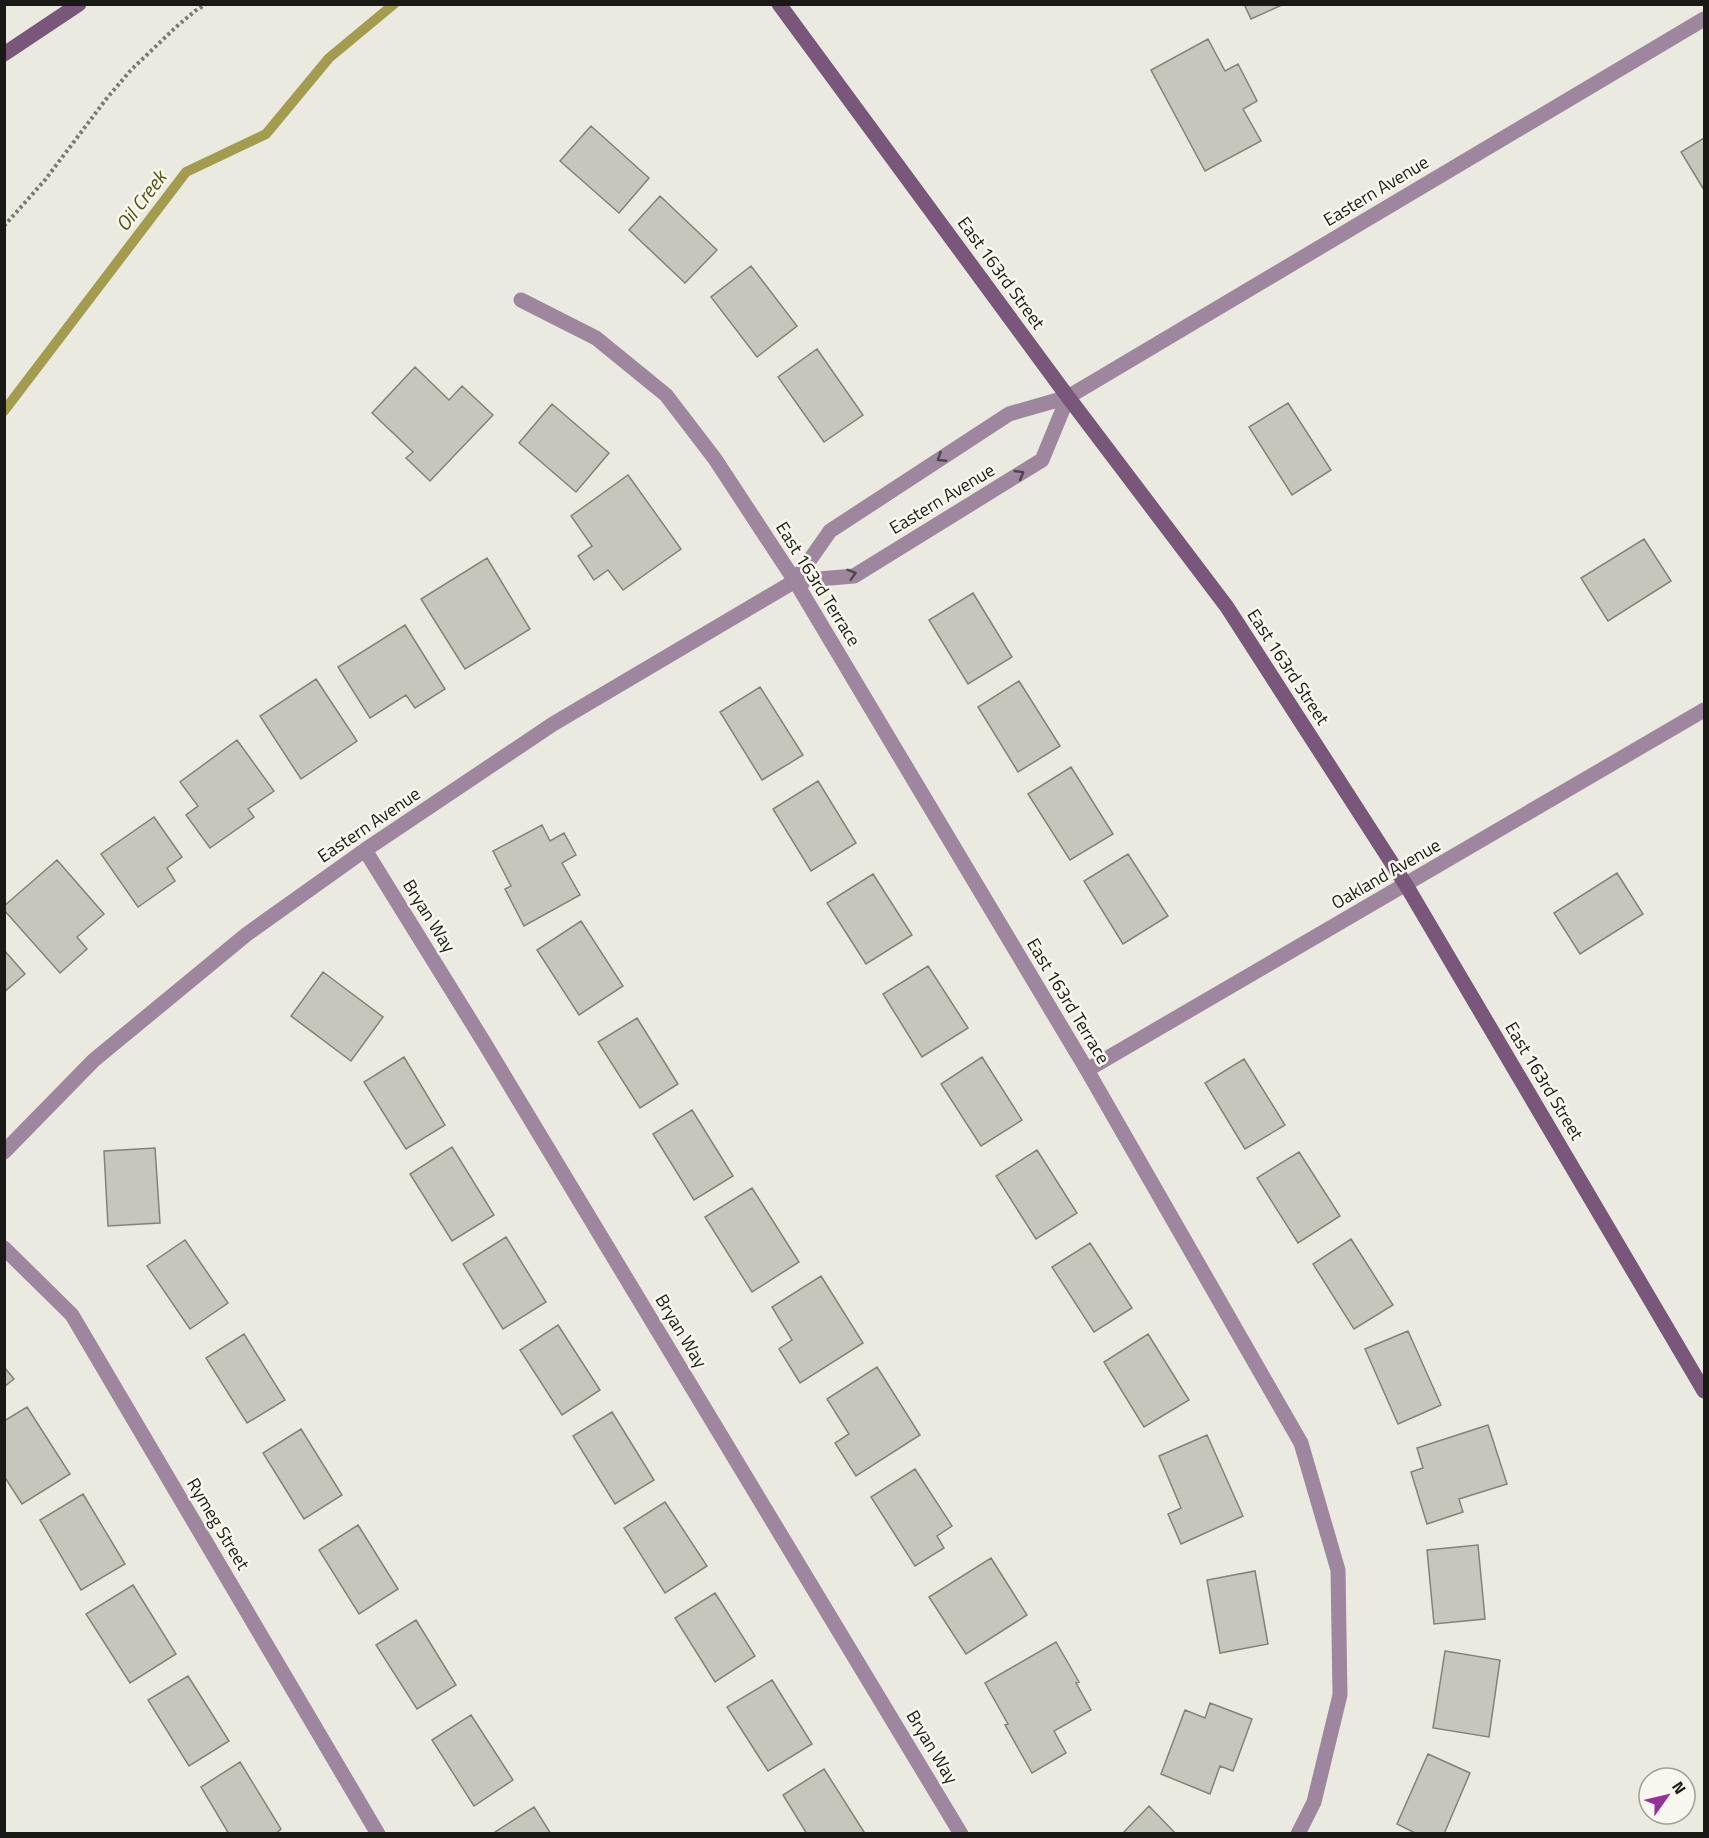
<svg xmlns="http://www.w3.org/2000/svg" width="1709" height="1838" font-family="'Titillium Web',sans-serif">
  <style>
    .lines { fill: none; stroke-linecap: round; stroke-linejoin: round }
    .stream { stroke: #a39c4e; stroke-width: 10 }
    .building { fill: #c6c6bc; stroke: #828278; stroke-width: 1.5 }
    .path { stroke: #7a7a74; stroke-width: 4; stroke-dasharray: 3 3; stroke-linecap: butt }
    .street { stroke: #9e869f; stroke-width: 15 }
    .secondary { stroke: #79577b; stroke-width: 15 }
    .oneway { stroke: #4e454d }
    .labels { text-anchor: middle; stroke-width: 5; stroke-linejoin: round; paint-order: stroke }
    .street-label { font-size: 18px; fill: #191916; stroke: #f8f7ed }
    .water-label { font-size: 20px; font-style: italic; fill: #554f13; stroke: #f8f7ed }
  </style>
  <rect width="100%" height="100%" fill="#eaeae0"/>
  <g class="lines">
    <!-- stream -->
    <path class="stream" d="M4,411L186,172L266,134L329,58L394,4"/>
  </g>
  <!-- building -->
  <path class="building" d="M1244,4H1284L1251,19Z
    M1208,39L1225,71L1238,64L1257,101L1243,109L1261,141L1205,171L1151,70Z
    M591,126L649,178L619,213L560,161Z
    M1704,138V190L1681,152Z
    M660,196L717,250L685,283L629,230Z
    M751,266L797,326L757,357L711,297Z
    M817,349L863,415L824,442L778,377Z
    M415,367L449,400L462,386L493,415L430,481L406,458L413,452L372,413Z
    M1288,403L1331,470L1292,495L1249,427Z
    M552,404L609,453L576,492L519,443Z
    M628,475L681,549L623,590L608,570L594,580L578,556L592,546L571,516Z
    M1644,539L1671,581L1608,621L1581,578Z
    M487,558L530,629L465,669L421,599Z
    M973,593L1012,657L968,684L929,620Z
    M405,625L445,689L415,708L406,695L370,718L338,667Z
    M316,679L357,741L301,779L260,716Z
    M1019,681L1060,746L1018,772L978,707Z
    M760,687L803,755L762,780L720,712Z
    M237,740L274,791L248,809L254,817L210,848L186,815L198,806L180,782Z
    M1071,767L1113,834L1070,860L1028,794Z
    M818,781L856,843L811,871L773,809Z
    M154,817L182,857L167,868L175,881L138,907L101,854Z
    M542,825L550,841L564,833L576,855L562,863L580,895L524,926L505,889L511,886L493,851Z
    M1128,854L1168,916L1123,944L1084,881Z
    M57,860L104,914L77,937L87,949L60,973L4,910V906Z
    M1617,873L1643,914L1580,954L1554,913Z
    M873,874L912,935L866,964L827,903Z
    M581,921L623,986L579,1015L537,950Z
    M4,950L25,974L4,992Z
    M928,966L968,1028L922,1057L883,994Z
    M323,972L383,1017L351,1061L291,1016Z
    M637,1018L678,1084L640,1108L598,1042Z
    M404,1057L445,1125L406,1149L364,1082Z
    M982,1057L1022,1120L981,1146L941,1084Z
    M1244,1059L1285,1125L1245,1149L1205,1083Z
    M692,1110L733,1176L694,1200L653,1134Z
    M452,1147L494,1215L452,1241L410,1174Z
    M155,1148L160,1223L108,1226L104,1151Z
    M1037,1150L1077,1213L1036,1239L996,1176Z
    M1299,1152L1340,1216L1298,1243L1257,1178Z
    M752,1188L799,1262L752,1292L705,1217Z
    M506,1237L546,1302L503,1329L463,1264Z
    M1351,1239L1393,1305L1354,1329L1313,1264Z
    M185,1240L228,1303L190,1329L147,1266Z
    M1090,1243L1132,1308L1094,1332L1052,1267Z
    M821,1276L863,1343L800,1383L779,1349L792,1340L772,1307Z
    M558,1325L600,1390L562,1415L520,1350Z
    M1408,1331L1441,1405L1398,1424L1365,1349Z
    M244,1334L285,1400L247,1423L206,1358Z
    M1148,1334L1189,1400L1144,1427L1104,1362Z
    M4,1367L14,1379L4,1387Z
    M877,1367L920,1435L856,1476L835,1443L849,1434L827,1399Z
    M27,1407L70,1474L22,1504L4,1476V1421Z
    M612,1412L654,1480L615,1504L573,1436Z
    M1488,1425L1507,1484L1459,1499L1463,1512L1427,1524L1411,1472L1423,1468L1417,1448Z
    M301,1429L342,1495L304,1519L263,1453Z
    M1207,1435L1243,1516L1181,1544L1168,1514L1181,1508L1159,1456Z
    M915,1469L952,1526L937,1536L944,1548L915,1566L871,1497Z
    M83,1494L125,1564L81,1590L40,1520Z
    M665,1502L707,1566L665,1593L624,1528Z
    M358,1525L398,1589L359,1614L319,1550Z
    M1478,1545L1485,1619L1434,1624L1427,1550Z
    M991,1558L1027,1615L966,1654L929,1597Z
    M1255,1571L1268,1644L1220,1653L1207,1580Z
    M133,1585L176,1654L130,1683L86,1614Z
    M715,1593L755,1656L715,1682L675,1618Z
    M416,1620L456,1685L417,1709L376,1645Z
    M1056,1642L1079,1682L1076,1683L1091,1710L1054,1731L1066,1753L1032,1773L1005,1725L1008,1724L985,1683Z
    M1445,1651L1500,1660L1489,1737L1433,1728Z
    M188,1676L229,1741L189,1766L148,1700Z
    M772,1680L812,1744L768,1771L727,1707Z
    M1210,1703L1252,1719L1233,1771L1220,1766L1210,1794L1161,1774L1185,1710L1205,1718Z
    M471,1715L513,1780L474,1806L432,1740Z
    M1428,1754L1470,1773L1444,1834H1417L1397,1824Z
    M240,1762L281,1829L275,1834H229L201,1787Z
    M824,1769L864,1832L862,1834H807L783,1795Z
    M1149,1806L1176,1834H1122Z
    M534,1807L551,1834H492Z"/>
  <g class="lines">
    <!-- path -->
    <path class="path" d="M4,226L45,180L107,98L131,70L176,27L195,11L206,4"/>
    <!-- street -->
    <path class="street" d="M521,300L596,338L666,395L715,459L795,581L1087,1070L1301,1443L1338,1570L1340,1695L1314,1802L1298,1834
      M795,581L854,576L1042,460L1068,397
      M365,850L485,1044L961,1834
      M1087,1070L1704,710
      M4,1152L94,1060L247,934L365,850L553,724L795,581L830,531L1009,414L1068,397L1704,19
      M4,1248L72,1315L378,1834"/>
    <!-- secondary -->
    <path class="secondary" d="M779,4L1068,397L1227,607L1406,885L1704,1391
      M4,54L79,4"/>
  </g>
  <!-- one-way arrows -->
  <defs><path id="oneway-chevron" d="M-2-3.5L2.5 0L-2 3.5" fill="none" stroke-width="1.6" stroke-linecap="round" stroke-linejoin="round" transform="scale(1.5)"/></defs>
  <g class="oneway">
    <use href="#oneway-chevron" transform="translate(941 458) rotate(147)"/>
    <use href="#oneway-chevron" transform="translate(1020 474) rotate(-31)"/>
    <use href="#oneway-chevron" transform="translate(852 574) rotate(-17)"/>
  </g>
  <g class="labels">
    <!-- street labels -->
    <g class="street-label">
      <text transform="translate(1376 191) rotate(-31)" y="6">Eastern Avenue</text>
      <text transform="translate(1001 273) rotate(54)" y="6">East 163rd Street</text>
      <text transform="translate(942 499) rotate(-31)" y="6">Eastern Avenue</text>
      <text transform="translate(818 584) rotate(58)" y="6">East 163rd Terrace</text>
      <text transform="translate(1288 667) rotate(57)" y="6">East 163rd Street</text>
      <text transform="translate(369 825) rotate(-34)" y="6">Eastern Avenue</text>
      <text transform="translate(1386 874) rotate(-30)" y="6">Oakland Avenue</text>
      <text transform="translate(429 916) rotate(58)" y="6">Bryan Way</text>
      <text transform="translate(1068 1001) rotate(59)" y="6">East 163rd Terrace</text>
      <text transform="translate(1544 1081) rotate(59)" y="6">East 163rd Street</text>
      <text transform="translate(681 1331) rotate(59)" y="6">Bryan Way</text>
      <text transform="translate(218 1524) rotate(59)" y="6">Rymeg Street</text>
      <text transform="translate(932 1747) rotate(59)" y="6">Bryan Way</text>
    </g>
    <!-- water labels -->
    <g class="water-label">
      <text transform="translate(141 201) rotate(-53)" y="7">Oil Creek</text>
    </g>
  </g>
  <!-- border -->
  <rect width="1709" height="1838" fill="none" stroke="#191916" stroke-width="12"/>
  <!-- north arrow -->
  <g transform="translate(1667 1796) rotate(56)"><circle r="28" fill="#f8f7ed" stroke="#9f9e97" stroke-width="1.5"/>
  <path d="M0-4.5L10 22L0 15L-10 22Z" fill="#93329a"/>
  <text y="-9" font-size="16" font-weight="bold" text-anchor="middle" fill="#191916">N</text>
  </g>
</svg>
